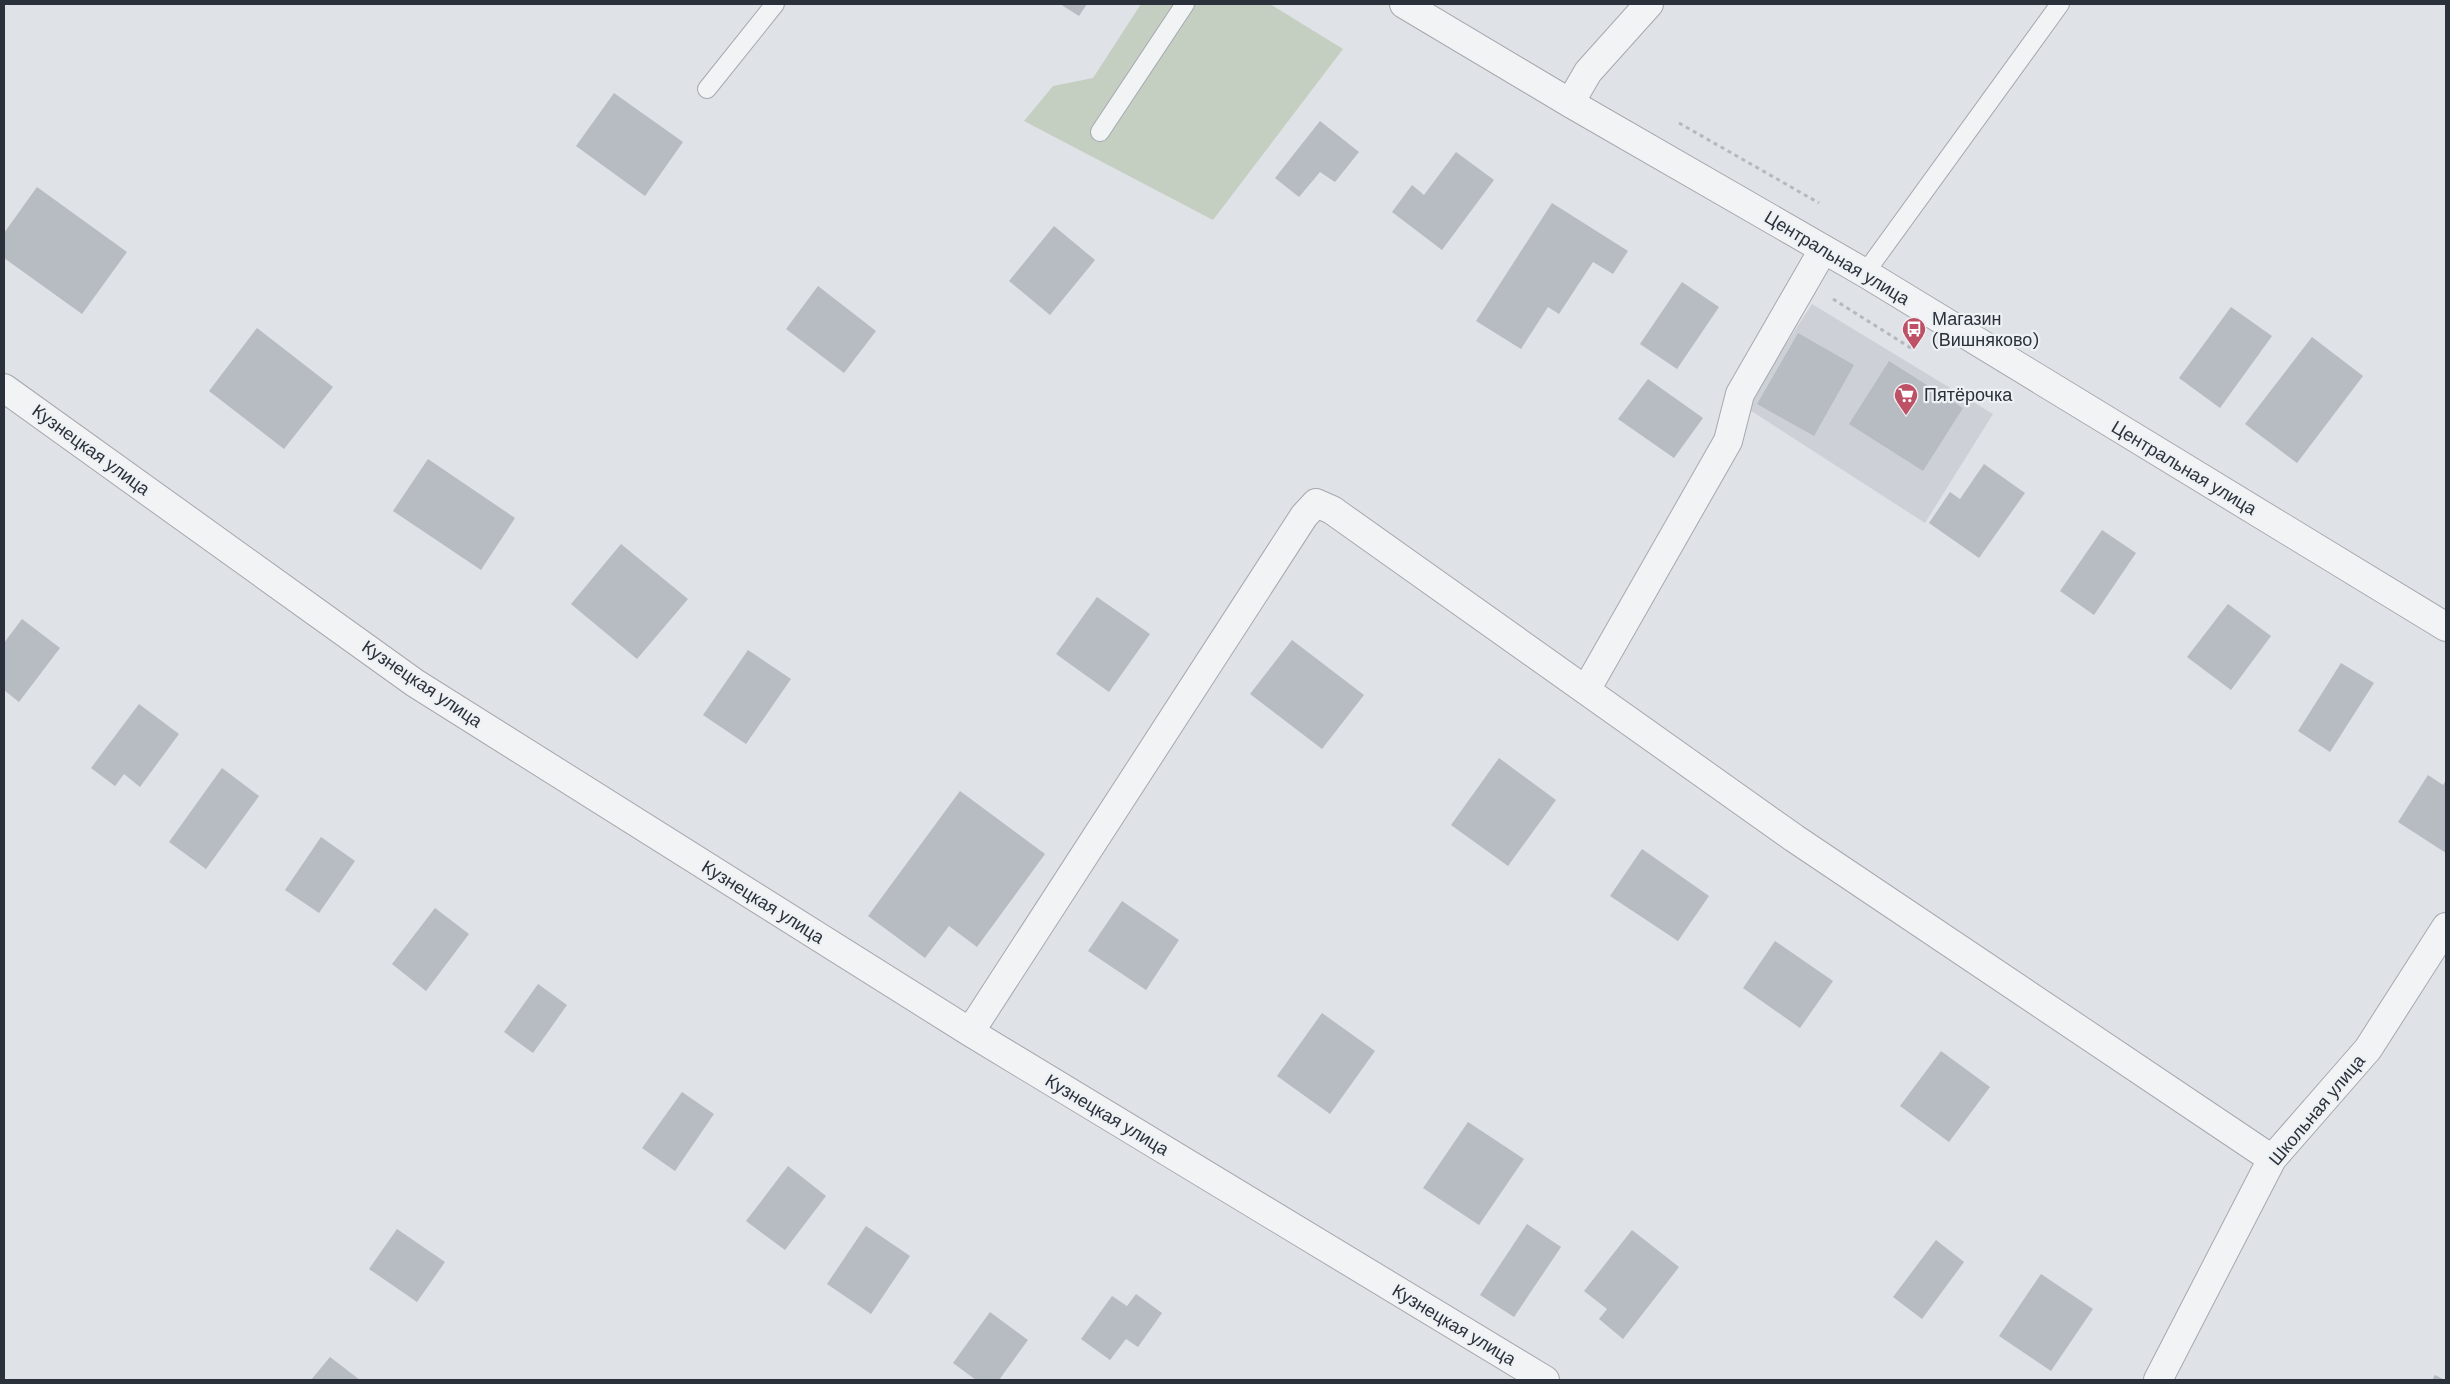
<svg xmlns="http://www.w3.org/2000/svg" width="2450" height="1384" font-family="'DM Sans',sans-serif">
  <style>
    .built { fill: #cdd1d7 }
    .green { fill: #c5cfc1 }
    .building { fill: #b7bbc2 }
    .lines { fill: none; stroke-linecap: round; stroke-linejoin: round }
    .service-casing { stroke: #a5a9af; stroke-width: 20 }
    .minor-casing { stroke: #a5a9af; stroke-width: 30 }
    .tertiary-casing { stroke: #a5a9af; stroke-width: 30 }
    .path { stroke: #b5b9bd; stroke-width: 3; stroke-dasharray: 4 4; stroke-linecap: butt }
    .service { stroke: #f1f3f5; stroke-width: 18 }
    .minor { stroke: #f1f3f5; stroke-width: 28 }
    .tertiary { stroke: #f1f3f5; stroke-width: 28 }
    .labels { text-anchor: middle; stroke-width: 4.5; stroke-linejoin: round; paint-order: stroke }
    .street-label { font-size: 18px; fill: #2a313b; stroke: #eef1f4 }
    .poi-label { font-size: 18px; fill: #2a313b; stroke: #eef1f4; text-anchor: start }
  </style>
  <rect width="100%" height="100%" fill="#dfe2e6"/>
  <!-- built -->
  <path class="built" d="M1812,304L1993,414L1925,523L1745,407Z"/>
  <!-- green -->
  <path class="green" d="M1141,4H1270L1343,49L1213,220L1024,121L1053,86L1093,78Z"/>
  <!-- building -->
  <path class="building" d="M1060,4H1087L1079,16Z
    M614,93L683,142L645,196L576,146Z
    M1320,121L1359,152L1335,182L1320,172L1299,197L1275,178Z
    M1456,152L1494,180L1442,250L1392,212L1412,185L1424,195Z
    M37,187L127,252L82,314L4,258V233Z
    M1552,203L1628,251L1613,274L1593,262L1559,314L1548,307L1521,349L1476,321Z
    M1054,226L1095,260L1050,315L1009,281Z
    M1682,282L1719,307L1677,369L1640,344Z
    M818,286L876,331L844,373L786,329Z
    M2231,307L2272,336L2220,408L2179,378Z
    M257,328L333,387L284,449L209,391Z
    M1798,333L1854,365L1814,436L1757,404Z
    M2312,337L2363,376L2297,463L2245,424Z
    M1889,361L1963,408L1923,471L1849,424Z
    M1648,379L1703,418L1674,458L1618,419Z
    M428,459L515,518L481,570L393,511Z
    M1984,464L2025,493L1979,558L1929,523L1950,492L1960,499Z
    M2102,530L2136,553L2094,615L2060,591Z
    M621,544L688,599L637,659L571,604Z
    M1097,597L1150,634L1109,692L1056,654Z
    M2228,604L2271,636L2231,690L2187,657Z
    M22,619L60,648L19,702L4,690V643Z
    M1292,640L1364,695L1322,749L1250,694Z
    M748,650L791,679L746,744L703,715Z
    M2341,663L2374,683L2330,752L2298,731Z
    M139,704L179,734L140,787L124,774L115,786L91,768Z
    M1499,758L1556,800L1508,866L1451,825Z
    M222,768L259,796L206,869L169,842Z
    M2428,775L2443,785L2446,780V853L2398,822Z
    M960,791L1045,854L977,947L949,926L925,958L868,916Z
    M321,837L355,861L319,913L285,890Z
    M1642,849L1709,896L1678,941L1610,896Z
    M1122,901L1179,940L1146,990L1088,951Z
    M435,908L469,934L426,991L392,964Z
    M1775,941L1833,981L1800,1028L1743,988Z
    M538,984L567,1005L533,1053L504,1032Z
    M1322,1013L1375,1051L1330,1114L1277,1076Z
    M1941,1051L1990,1087L1949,1142L1900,1106Z
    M682,1092L714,1114L675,1171L642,1148Z
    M1468,1122L1524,1159L1479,1225L1423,1188Z
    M788,1166L826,1196L785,1250L746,1221Z
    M1527,1224L1561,1247L1514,1317L1480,1295Z
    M866,1226L910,1256L871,1314L827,1284Z
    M397,1229L445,1262L417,1302L369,1269Z
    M1632,1230L1679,1267L1623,1339L1599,1319L1607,1309L1584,1291Z
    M1936,1240L1964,1262L1922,1319L1893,1297Z
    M2041,1274L2093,1309L2051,1371L1999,1336Z
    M1136,1294L1162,1313L1138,1347L1126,1339L1110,1360L1081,1339L1112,1296L1127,1306Z
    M990,1312L1028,1340L999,1380H976L953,1363Z
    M330,1357L360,1380H311Z
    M2435,1375L2445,1380H2432Z"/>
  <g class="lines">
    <!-- service casing -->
    <g class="service-casing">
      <path id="service" d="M707,89L775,4
        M1100,132L1185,4
        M1865,273L2060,4"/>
    </g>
    <!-- minor casing -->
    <g class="minor-casing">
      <path id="minor" d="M4,388L415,683L970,1032L1545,1380
        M1586,690L1728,441L1740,394L1823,250
        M970,1032L1304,516L1316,503L1332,510L1794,838L2272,1159
        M2158,1380L2272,1159L2368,1049L2446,927"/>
    </g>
    <!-- tertiary casing -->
    <g class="tertiary-casing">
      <path id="tertiary" d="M1404,4L1570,103L1865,273L2446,627
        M1570,103L1588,72L1649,4"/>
    </g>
    <!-- path -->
    <path class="path" d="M1679,123L1819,203
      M1833,299L1914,350"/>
    <!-- service -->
    <use href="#service" class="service"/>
    <!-- minor -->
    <use href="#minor" class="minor"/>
    <!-- tertiary -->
    <use href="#tertiary" class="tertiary"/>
  </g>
  <!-- icons -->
  <defs>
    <g id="bus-pin" transform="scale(1.25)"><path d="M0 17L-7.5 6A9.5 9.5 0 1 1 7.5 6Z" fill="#be5166" stroke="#eef1f4"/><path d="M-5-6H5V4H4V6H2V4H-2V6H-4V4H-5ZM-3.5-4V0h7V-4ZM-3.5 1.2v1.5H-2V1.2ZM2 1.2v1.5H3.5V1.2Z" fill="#fff"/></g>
    <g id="supermarket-pin" transform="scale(1.25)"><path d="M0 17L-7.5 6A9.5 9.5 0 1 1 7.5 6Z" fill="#be5166" stroke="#eef1f4"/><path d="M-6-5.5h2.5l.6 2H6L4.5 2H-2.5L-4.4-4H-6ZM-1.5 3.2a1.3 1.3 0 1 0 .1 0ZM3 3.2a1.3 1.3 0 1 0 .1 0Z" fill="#fff"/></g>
  </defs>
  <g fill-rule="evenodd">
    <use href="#bus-pin" x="1914" y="329"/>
    <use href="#supermarket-pin" x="1906" y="395"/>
  </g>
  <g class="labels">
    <!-- street labels -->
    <g class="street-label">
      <text transform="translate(1837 258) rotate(31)" y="6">Центральная улица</text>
      <text transform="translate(91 450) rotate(36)" y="6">Кузнецкая улица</text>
      <text transform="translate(2184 468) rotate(31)" y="6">Центральная улица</text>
      <text transform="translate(422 684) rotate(34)" y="6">Кузнецкая улица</text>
      <text transform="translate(763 902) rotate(32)" y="6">Кузнецкая улица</text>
      <text transform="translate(2317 1110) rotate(-50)" y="6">Школьная улица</text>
      <text transform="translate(1107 1115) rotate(31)" y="6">Кузнецкая улица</text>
      <text transform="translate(1454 1325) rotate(31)" y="6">Кузнецкая улица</text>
    </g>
    <!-- poi labels -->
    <g class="poi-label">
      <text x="1932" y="325">Магазин<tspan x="1932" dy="21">(Вишняково)</tspan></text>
      <text x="1924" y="401">Пятёрочка</text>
    </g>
  </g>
  <!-- border -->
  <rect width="2450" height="1384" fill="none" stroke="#2a313b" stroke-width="10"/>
</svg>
